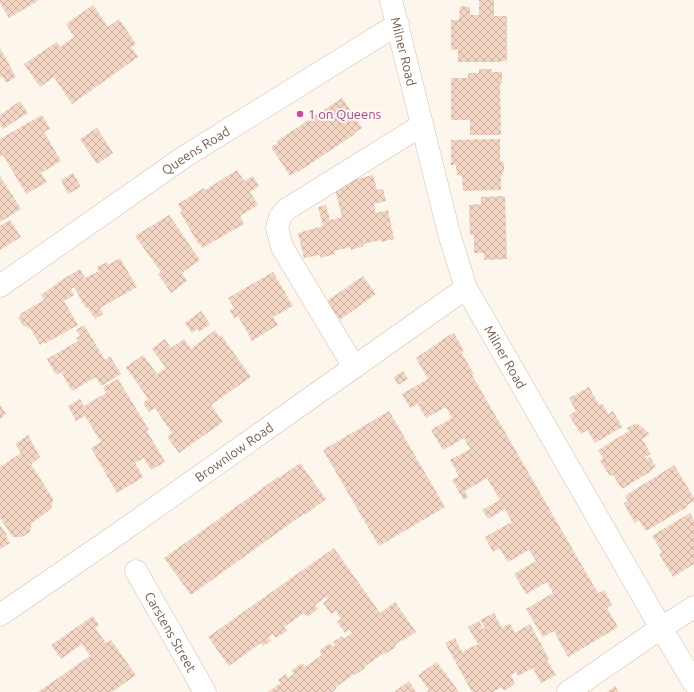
<svg xmlns="http://www.w3.org/2000/svg" width="694" height="692" font-family="Ubuntu,sans-serif">
  <style>
    .building { fill: url(#building-cross-hatch) }
    .lines { fill: none; stroke-linecap: round; stroke-linejoin: round }
    .minor-casing { stroke: #d1beb0; stroke-width: 23 }
    .minor { stroke: #fff; stroke-width: 22 }
    .hotel-dot { fill: #d1479c; stroke: #fffaf3; stroke-width: 1.5 }
    .labels { text-anchor: middle; stroke-width: 4; stroke-linejoin: round; paint-order: stroke }
    .street-label { font-size: 13px; fill: #7a5c4d; stroke: #fffaf3 }
    .hotel-label { font-size: 13px; fill: #b23c85; stroke: #fffaf3; text-anchor: start }
  </style>
  <defs>
    <pattern id="building-cross-hatch" width="8" height="8" patternUnits="userSpaceOnUse"><rect width="8" height="8" fill="#f3d5c3"/><path d="M0 0l8 8M0 8l8-8" fill="none" stroke="#cab0a1"/></pattern>
  </defs>
  <rect width="100%" height="100%" fill="#fdf6ec"/>
  <!-- building -->
  <path class="building" d="M0,0H39L9,18L0,3Z
    M479,0H494V16H507V61H500L501,62H458V49L451,50V20H459L460,6L470,7V15H479Z
    M93,5L108,27L119,19L136,44L131,47L138,57L72,104L54,77L40,87L24,64L57,42L60,47L74,37L66,24Z
    M0,48L16,77L6,83L3,77L0,78Z
    M479,69H492V72H502V83H500L501,135H470V120H451V78H468V73H479Z
    M342,98L362,128L354,133L355,134L298,172L297,171L290,176L271,147L278,143L277,141Z
    M20,101L28,113L3,129L0,124V115Z
    M42,115L50,129L44,132L61,161L41,173L47,182L26,194L3,155L0,157V139Z
    M97,128L113,153L97,164L80,139Z
    M500,139V157L501,161L504,163V171L501,177V190L463,191L462,176L457,175L456,165H451V140Z
    M237,170L244,181L253,176L259,186L250,192L258,205L240,216L244,224L202,248L200,244L199,245L180,212L182,211L178,204L204,188L205,190Z
    M73,173L81,187L68,194L61,180Z
    M373,175L377,190L383,189L386,201L374,204L376,213L388,210L394,239L381,242L380,240L363,244L364,246L351,250V247L334,251L335,254L321,258L320,255L304,258L298,233L323,226L318,207L326,205L330,220L342,217L334,185Z
    M0,176L21,209L0,222Z
    M505,196L507,259L484,260V253H474V235H470L469,205L481,204V197Z
    M169,215L200,260L183,272L182,273L187,281L171,293L158,274L161,272L135,236Z
    M10,220L21,237L0,250V226Z
    M120,258L137,287L100,308L103,314L95,319L88,308H86L74,287L71,289L74,295L64,301L78,325L44,344L43,342L40,345L30,328L28,329L27,325L24,327L18,318L21,316L20,314L44,300L41,295L65,278L80,269L85,278L99,271L97,267L107,262L108,265Z
    M273,272L293,306L273,317L278,325L252,341L238,316L234,318L230,310L234,308L228,298Z
    M363,276L376,294L340,320L327,301Z
    M201,311L210,324L199,332L197,329L192,333L185,323Z
    M84,325L105,360L110,356L121,374L101,386L96,377L72,391L61,372L56,375L47,359L78,341L76,338L80,336L76,330Z
    M215,330L219,336L221,335L251,377L211,405L223,422L179,453L167,437L172,433L155,408L149,412L143,403L148,399L126,367L143,355L157,374L166,368L152,349L165,339L171,348L184,339L191,349Z
    M454,333L464,351L461,352L474,374L472,375L595,588L599,593L604,590L612,605L607,608L618,627L568,657L554,631L543,637L526,609L553,593L547,582L526,594L514,574L536,561L529,550L508,562L499,548L493,552L485,537L512,522L505,509L488,519L482,510L500,500L487,478L465,491L468,497L464,500L452,480L459,476L450,460L470,449L464,438L443,450L431,430L452,418L446,407L426,418L418,405L426,400L410,408L402,394L428,379L416,358L451,334V335Z
    M403,371L408,379L398,385L394,377Z
    M118,379L149,430L147,431L165,462L151,470L144,458L135,463L143,477L117,493L91,448L101,442L85,416L76,421L68,406L80,399L84,406L106,393L103,387Z
    M589,387L599,405L602,403L608,414L613,411L622,427L595,443L587,430L581,434L569,415L576,411L569,398Z
    M0,405L6,414L0,419Z
    M389,411L445,507L379,546L323,450Z
    M634,424H638L650,434L642,439L651,454L645,457L646,459L650,457L656,467L652,469L653,470L622,489L613,475L610,476L600,461L603,459L598,450L629,431L627,428Z
    M28,435L40,457L31,464L53,499L51,509L32,523L30,532L22,537H13L0,518V467L21,453L15,444Z
    M300,463L326,499L305,515V513L191,595L164,558L278,477L279,478Z
    M674,465L694,498V501L686,506L687,507L646,531L639,520L635,523L627,510V509L624,503L628,501L625,496Z
    M690,513L694,520V564L673,577L659,554L662,552L652,536Z
    M0,525L7,535L6,536L10,543L0,549Z
    M334,548L380,613L395,602L416,632L402,641L401,640L395,645L396,647L385,654L384,653L364,667L365,668L355,675L354,674L336,687L337,688L332,692H268L281,683L278,680L286,674L288,678L294,674L291,671L302,663L305,667L322,655L319,651L330,643L333,647L335,645L333,642L342,636L344,639L352,633L350,630L345,633L337,622L341,619L336,611L331,614L323,603L328,599L326,597L315,605L318,609L307,617L304,613L284,627L287,631L276,638L273,634L268,638L271,641L263,646L261,643L229,666L208,637Z
    M494,613L502,628L510,623L515,633L530,624L549,659L547,660L556,675L541,683L533,668L518,676L516,672L511,675L515,684L504,691L502,687L493,692H472L445,643L455,638L462,652L478,644L468,627L479,621L483,629L485,628L480,620Z
    M93,616L99,625L95,628L106,643L111,640L136,675L112,692H38L90,656L82,644L61,659L51,645Z
    M437,662L459,692H427L429,690L418,675Z
    M409,681L416,692H394Z
    M615,686L619,692H607Z"/>
  <g class="lines">
    <!-- minor casing -->
    <g class="minor-casing">
      <g id="minor">
        <path id="s1" d="M391,0L450,237L466,288L661,628L694,683"/>
        <path id="s2" d="M0,286L184,157L398,24"/>
        <path d="M354,367L282,247L277,228L280,217L287,209L422,125"/>
        <path id="s3" d="M136,571L205,692"/>
        <path id="s4" d="M0,615L118,534L466,288"/>
        <path d="M568,692L661,628L694,607"/>
      </g>
    </g>
    <!-- minor -->
    <use href="#minor" class="minor"/>
  </g>
  <!-- markers -->
  <circle class="hotel-dot" cx="300" cy="114" r="4"/>
  <g class="labels">
    <!-- street labels -->
    <g class="street-label">
      <text dy="5" stroke="none"><textPath href="#s1" startOffset="53">Milner Road</textPath></text>
      <text dy="5" stroke="none"><textPath href="#s2" startOffset="238">Queens Road</textPath></text>
      <text dy="5" stroke="none"><textPath href="#s1" startOffset="377">Milner Road</textPath></text>
      <text dy="5" stroke="none"><textPath href="#s4" startOffset="285">Brownlow Road</textPath></text>
      <text dy="5" stroke="none"><textPath href="#s3" startOffset="70">Carstens Street</textPath></text>
    </g>
    <!-- hotel labels -->
    <g class="hotel-label">
      <text x="308" y="119">1 on Queens</text>
    </g>
  </g>
</svg>
